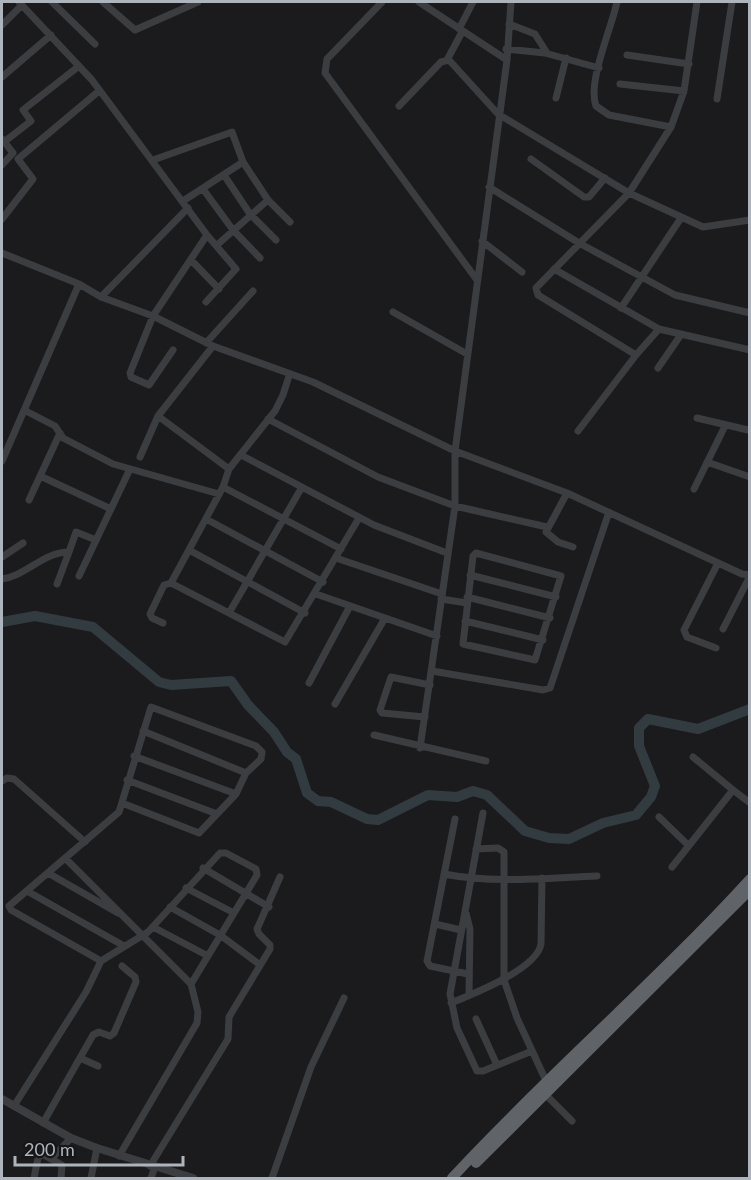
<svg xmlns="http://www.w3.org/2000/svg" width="751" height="1180" font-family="Lato,sans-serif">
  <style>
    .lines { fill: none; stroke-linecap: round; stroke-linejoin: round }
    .river { stroke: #313b40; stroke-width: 10 }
    .minor { stroke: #3c3d41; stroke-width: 7 }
    .tertiary { stroke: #3c3d41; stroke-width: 8 }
    .trunk { stroke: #606469; stroke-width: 10 }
  </style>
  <rect width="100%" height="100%" fill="#1b1b1d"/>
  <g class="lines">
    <!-- river -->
    <path class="river" d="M2,622L35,616L93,627L159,682L171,685L231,681L248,705L274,732L287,752L296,759L307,793L318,801L331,802L367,819L378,820L428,795L457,797L473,791L487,795L525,831L549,838L569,839L603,823L636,815L651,797L655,786L639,746V728L648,719L698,729L750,709"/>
    <!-- minor -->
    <path class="minor" d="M19,2L92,80L207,235L236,269L206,302
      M52,2L95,44
      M103,2L135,30L198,2
      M382,2L327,59L325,73L477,280
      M419,2L507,60
      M617,2C612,27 587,82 596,106L609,115L671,127
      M509,24L535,34L547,53
      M2,25L22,5
      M459,29L473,2
      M506,49L545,53L599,68
      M627,55L689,64
      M447,60L462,32
      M2,77L51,35
      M620,84L684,91
      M556,98L566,58
      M717,99L732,2
      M399,106L441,62L449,60L498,114L629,193L703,227L750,220
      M2,139L13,153L2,165
      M4,142L31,121L23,110L79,66
      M531,159L584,197H589L605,178
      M153,160L232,132L243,162L268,200L290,222
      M224,175L250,214L276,240
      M489,187L579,243L675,295L750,313
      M203,189L233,230L260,258
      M183,201L243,162
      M2,219L33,179L18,159L99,91
      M482,241L522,272
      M217,245L268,200
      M2,253L79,284L101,297L153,316L213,346L313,382L455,451L567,493L742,574L750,575
      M191,260L219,289
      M554,269L659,329L750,350
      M101,297L188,208
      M621,308L681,218
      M393,312L467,354
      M206,343L253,291
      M213,346L158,416L229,469
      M173,350L149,385L131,377L130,373L153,316L207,235
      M636,355L538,295L536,288L629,193L671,127L684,91L697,2
      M658,368L680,336
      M289,376L283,395L275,411L229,469L223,487L171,583L285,642L359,518
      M24,410L55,426L63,438L113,464L219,494
      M697,418L748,430
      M268,419L378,477L455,506L547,527
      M578,431L636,355L659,329
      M241,455L374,525L447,553
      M140,457L158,416
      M2,461L79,284
      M707,462L750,477
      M40,476L111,509
      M223,487L341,549
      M694,489L725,426
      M567,493L546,532L558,542L573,547
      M29,500L60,433
      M206,519L323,582
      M189,550L305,613
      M476,553L561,576L535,660L463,644L473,556Z
      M2,557L23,543
      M336,558L442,594
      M470,575L556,597
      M79,576L130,469
      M2,579C26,576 43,552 69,552L76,532L96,540
      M57,584L69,552
      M316,594L437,636
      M467,597L550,618
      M441,599L467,603
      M229,613L302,487
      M465,621L543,640
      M163,623L152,618L150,614L164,585L171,583
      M723,629L750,576
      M716,648L687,637L684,630L718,563
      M432,671L543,690L550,688L609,512
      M309,683L350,606
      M335,704L385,618
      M425,717L382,713L380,710L391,677L430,685
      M374,735L486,761
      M420,748L455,506V451L507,60L511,2
      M134,756L236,794
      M693,757L733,790
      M127,780L217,814
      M2,781L7,778L14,779L85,842
      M122,803L199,833L236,794L246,773L143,731
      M483,813L450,994L457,1028L477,1071H483L532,1051
      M659,817L688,845
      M455,819L427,961L430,966L468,974
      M476,849L498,848L504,852V980L517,1018L547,1083
      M65,858L191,984
      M672,867L733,790L750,803
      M203,868L269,907
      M48,873L118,913
      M444,874C495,884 546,878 597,876
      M186,888L234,913
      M27,891L124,946
      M170,907L220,935L259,964
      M466,913L470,929L469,995
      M435,924L461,930
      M153,927L208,956
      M101,961L11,910L9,906L119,812L151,707L256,746L262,752L261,759L246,773
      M451,1003C473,994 537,969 541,944L542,878
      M476,1019L497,1065
      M80,1058L98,1066
      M544,1093L572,1121
      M14,1106L86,992L101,961L148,932L220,853H226L256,869L257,875L191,984L198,1012L197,1023L119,1156
      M43,1123L93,1035L99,1032L110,1036L114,1033L136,982L135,977L122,966
      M51,1159L71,1138
      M150,1166L228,1039L229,1017L270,949V945L259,934L257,929L280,877
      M34,1178L38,1158L42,1154L62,1165L61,1178
      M91,1178L97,1148
      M151,1178L155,1167
      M272,1178L311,1067L344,998"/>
    <!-- tertiary -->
    <path class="tertiary" d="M2,1099L71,1138L97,1148L193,1178"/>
    <!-- trunk -->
    <path class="trunk" d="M476,1163L750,890
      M452,1178C547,1075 655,983 750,879"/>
  </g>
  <!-- border -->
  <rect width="751" height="1180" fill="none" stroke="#aeb4bb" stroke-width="6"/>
  <!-- scale -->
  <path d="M15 1156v9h168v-9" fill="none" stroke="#aeb4bb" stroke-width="3"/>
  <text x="24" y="1156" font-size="18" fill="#aeb4bb" stroke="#161618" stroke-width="4.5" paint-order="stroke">200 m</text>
</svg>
